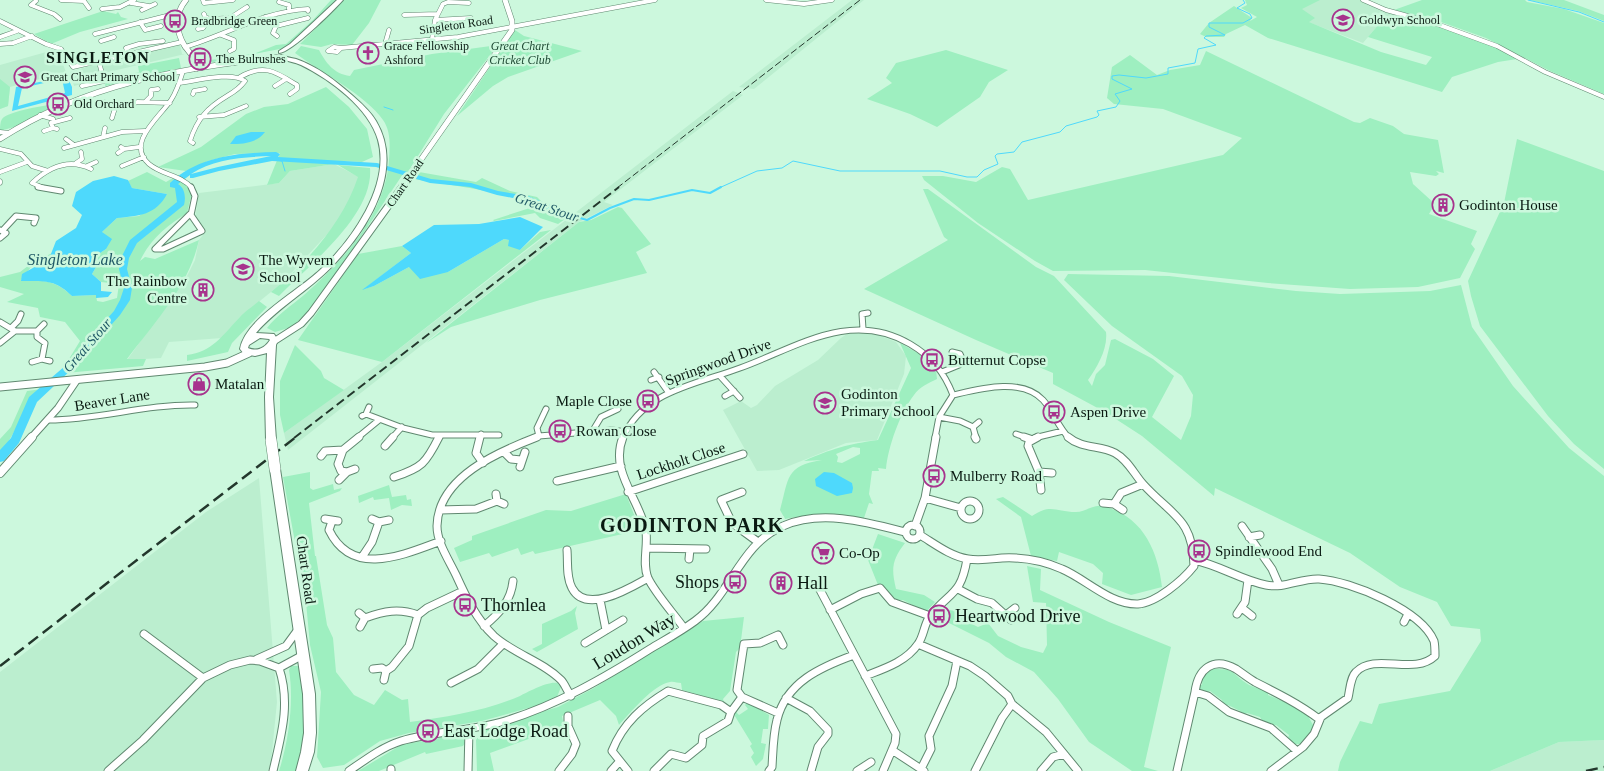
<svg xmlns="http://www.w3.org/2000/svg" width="1604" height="771" font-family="'Times New Roman',serif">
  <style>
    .built { fill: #bbeecf }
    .green { fill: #9eefc0; fill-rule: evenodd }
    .water { fill: #4ed9fc; fill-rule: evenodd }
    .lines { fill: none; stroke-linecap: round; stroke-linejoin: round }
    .stream-far1 { stroke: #4ed9fc; stroke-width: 1 }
    .stream { stroke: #4ed9fc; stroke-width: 2 }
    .river { fill: #4ed9fc; fill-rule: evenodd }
    .minor-far2-casing { stroke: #608870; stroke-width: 5 }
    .minor-far1-casing { stroke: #608870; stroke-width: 7 }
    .minor-casing { stroke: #608870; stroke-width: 9 }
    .tertiary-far2-casing { stroke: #608870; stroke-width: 6 }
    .tertiary-far1-casing { stroke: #608870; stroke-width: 8 }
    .tertiary-casing { stroke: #608870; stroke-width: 10 }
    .secondary-casing { stroke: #608870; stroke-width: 9 }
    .primary-casing { stroke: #608870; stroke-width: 2 }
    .minor-far2 { stroke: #fff; stroke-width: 4 }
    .minor-far1 { stroke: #fff; stroke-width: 5 }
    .minor { stroke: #fff; stroke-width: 7 }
    .tertiary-far2 { stroke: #fff; stroke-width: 5 }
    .tertiary-far1 { stroke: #fff; stroke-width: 6 }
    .tertiary { stroke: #fff; stroke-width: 8 }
    .secondary { stroke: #fff; stroke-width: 7 }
    .primary { fill: #fff; fill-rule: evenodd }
    .rail-far2 { stroke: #23372c; stroke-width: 1; stroke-dasharray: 7 3; stroke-linecap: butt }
    .rail-far1 { stroke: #23372c; stroke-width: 2; stroke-dasharray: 9 4.5; stroke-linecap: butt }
    .rail { stroke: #23372c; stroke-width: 2.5; stroke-dasharray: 12 6; stroke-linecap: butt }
    .primary-bridge-casing { stroke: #608870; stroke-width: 12; stroke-linecap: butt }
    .primary-bridge { stroke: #fff; stroke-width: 11 }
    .labels { text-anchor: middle; stroke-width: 5; stroke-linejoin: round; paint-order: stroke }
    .far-poi-label { font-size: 12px; fill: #0a1a12; stroke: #ccf8dd; text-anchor: start }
    .far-street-label { font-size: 12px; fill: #0a1a12; stroke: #ccf8dd }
    .far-park-label { font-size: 12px; font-style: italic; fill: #1e4933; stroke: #ccf8dd }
    .far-water-label { font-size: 14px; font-style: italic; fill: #1f5866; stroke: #ccf8dd }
    .poi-label { font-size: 15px; fill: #0a1a12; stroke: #ccf8dd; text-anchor: start }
    .street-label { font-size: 15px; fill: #0a1a12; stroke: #ccf8dd }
    .far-district-label { font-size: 16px; font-weight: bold; letter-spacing: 1px; fill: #0a1a12; stroke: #ccf8dd }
    .water-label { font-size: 16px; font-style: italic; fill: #1f5866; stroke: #ccf8dd }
    .near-poi-label { font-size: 18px; fill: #0a1a12; stroke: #ccf8dd; text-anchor: start }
    .near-street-label { font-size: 18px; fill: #0a1a12; stroke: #ccf8dd }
    .district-label { font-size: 20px; font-weight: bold; letter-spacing: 1px; fill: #0a1a12; stroke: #ccf8dd }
  </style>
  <rect width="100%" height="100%" fill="#ccf8dd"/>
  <!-- built -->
  <path class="built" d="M852,0H864L754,89L739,87Z
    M1262,0H1360L1410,18H1384L1363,43L1308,22Z
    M180,44L182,54H185L104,73L97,80L74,86L70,72L134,53Z
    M57,49L66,72L10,87L8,106L0,109V65Z
    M733,91L743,95L604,202L613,205L579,222L288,450L284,433L382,362Z
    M334,164L359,177L350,201L333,228L282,283L239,318L222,338L169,342L161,358L127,360L186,278L195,260L199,240L206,231L195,219L199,193L279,183L290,171Z
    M861,333L876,334L896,342L906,356L904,374L877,440L846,443L779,470L757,471L723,410L741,401L751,408L757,405L775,386L818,360L841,338L847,334Z
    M259,478L277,702L271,762L268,771H0V672L206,512Z
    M1604,740V771H1490L1559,742Z"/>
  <!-- green -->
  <path class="green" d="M331,0H337L285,48L203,64V67L200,66L204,61L256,53L276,45L286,44L313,20Z
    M344,0H381L369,23L352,45L332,44L321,47L300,44Z
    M1245,0H1320L1302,9L1315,18L1309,22L1381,52L1426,65L1432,57L1368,37L1384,18C1393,18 1402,17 1411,19C1446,25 1487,42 1517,59L1498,62L1452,77L1442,92L1268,38L1245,25L1226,34L1224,37H1206L1200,34L1209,23L1234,6L1252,18L1250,21L1257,17L1241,8L1247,5Z
    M1422,0H1525L1527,2L1564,9L1604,23V94L1550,71L1486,38L1441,22L1394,10Z
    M1529,0H1564L1604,15V21L1578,11Z
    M103,11L116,14L118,12L121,17L128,19L80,32L51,44L34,34Z
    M515,30L524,36L582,51L508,77L493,86L457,116Z
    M498,45L444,114L408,172L403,174L346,259L311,308L292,327L275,332L267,328C277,315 291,306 304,295C343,261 385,215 389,160C390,147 391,131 383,120C366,95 320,72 295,53L301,46L319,50C326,63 334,74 350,76L354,70L432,54Z
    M946,50L1008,70L989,82L980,97L937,127L910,114L867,99L892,83L886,78L896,63Z
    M1206,51L1354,122L1360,123L1370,118L1393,126L1404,134L1438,140L1444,173L1436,171L1439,174L1436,176L1410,172L1413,184L1435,204L1429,214L1477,231L1471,244L1475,249L1460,278L1418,287L1350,289L1268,283L1145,270L1053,271L1035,261L978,223L924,180L922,176H943L976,182L1002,167L1010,169L1028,200L1223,155L1242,138L1163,109L1114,104L1107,98L1112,67L1130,55L1157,75L1170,70L1200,65Z
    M179,58L181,68L105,86L106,80L139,72L138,66Z
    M0,79L10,87L8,106L0,109Z
    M326,87L349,107L367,129L373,157L362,162L337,161L334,164L290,171L279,183L267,185L280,153L235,154L208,161L186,171L158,167L201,147L246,114L264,107L288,104Z
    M59,103L14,127L0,131C0,127 0,122 2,119C10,110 46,106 59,103Z
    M1517,139L1604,171V469L1574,444L1548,416L1480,326L1471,296L1468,281L1504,203Z
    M338,165L370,168C374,215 309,265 279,296L271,292C308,262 343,222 358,177Z
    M147,172L166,182L173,178L188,183L192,193L187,213C167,226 150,239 140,261L145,257L155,259L199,240C189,286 155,322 127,359H146L143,366L65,373L69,359L80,341L65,322L40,317L38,308L7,302L24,294L0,287V277L20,272L32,263L52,253L49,259L31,267L21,280C44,281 54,279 72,296L96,295L97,301L103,302L117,298L119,284L101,282L92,274L99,262L97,255L106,249L102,232L117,218L139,216L167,194L132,188L128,181Z
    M419,172L476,182L482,178L510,191L537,197L544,204L572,214L558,224L540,218L535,213L494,221L493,220L536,206C499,190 454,186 414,179Z
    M923,189H928L1036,267L1054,276L1106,332C1108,349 1097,367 1088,380L1092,386L1096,374L1105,365L1111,340L1115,339L1153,359L1174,376L1152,417L1181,440L1191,416L1193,395L1182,376L1112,326L1064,280L1068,274L1169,276L1296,291L1340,294L1430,291L1461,285L1472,327L1513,386L1569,448L1604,476V740L1559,742L1490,771H1338L1340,762L1360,721L1372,724L1379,704L1450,691L1481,641L1480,629L1451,626L1437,602L1400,587L1350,553L1215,488L1214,496L1142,436L1105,412L1053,384V373L976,340L864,289L948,240L944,237Z
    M618,207L622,208L651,244L636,252L647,273L540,300L451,327L426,343L579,222L591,220Z
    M551,230L382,362L298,340L358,254L402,246L411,253L364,289L374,286L409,267L448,272L504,239L509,240L520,250L540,232Z
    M259,301L267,307L232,343L228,352L187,361V355C212,352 222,336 238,319C244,312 252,307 259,301Z
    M900,343L923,356L936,370L937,379C929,383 919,387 914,395C900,413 888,447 886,469L878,468L879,471H872L869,494L873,504L869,503L864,518C837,516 812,513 785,519L780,510C789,478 785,466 822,460L804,461C831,449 848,444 878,440L911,368ZM853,447L860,448V454L842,463L822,459L837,462L838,457L836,454Z
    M295,345L321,371L324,378L344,390L284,433L280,415V381Z
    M42,389L28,403L18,425L0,456V439L11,427L27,391Z
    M310,472V488L313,490L333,484L334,490L342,488L340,491L309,503L315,556H316L327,625L333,638L336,672L354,695L374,705L385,690L402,700L408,699L410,722C447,717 485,711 520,696C528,692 552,679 559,684L561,687L557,697L550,702L482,721L409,733L380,741L344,765L323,768L317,757L321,692L310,645L306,602L283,477Z
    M389,485L392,497L406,495L407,500L411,499L412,506L402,505L391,510L389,498L374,500L373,497L359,503L358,496Z
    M626,494L640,530L535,554L533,551L521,555L518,548L492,557L489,553L460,562L454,548L472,540V536L546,510L571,511Z
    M1003,497L1032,516C1051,503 1056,512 1076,512C1085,512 1094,504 1102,506C1142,515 1158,550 1162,587L1131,595L1102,584L1103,573L1093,564L1059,552L1057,561L1031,556L1021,517L996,499Z
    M878,534L905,543C892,560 891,568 896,589L924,595L935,602L926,612L903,600H894L884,587L878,585L868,560Z
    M1027,566L1041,569L1040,590L1109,622L1171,647L1144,767L1158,771H1132L1089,742L1058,699L1034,672L1006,657L989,643L939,618L949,610L962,612L966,621L978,627L988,623L998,636L1021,647L1043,653L1047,645L1046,603L1033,602Z
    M577,606L575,613L578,629L537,652L532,649L542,644V624L571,611Z
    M744,617L740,648L736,652L730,691L723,699L724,702L682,690L681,683C678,683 673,681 670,682C654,684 630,713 619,725L616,716L600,700L562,716L564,726L490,753L494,771H477L476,740L484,729L558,707L594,688L703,621Z
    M291,666H300L306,718L303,749L297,771H279C289,740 294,701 289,670Z
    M1210,669C1235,669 1228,670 1246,683C1253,688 1260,688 1268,692V695L1282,701L1284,700L1307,714L1314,727L1313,732L1302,744H1295L1288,738L1289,735L1276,725C1270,727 1263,723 1260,717L1247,713L1242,715L1240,711L1228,705L1224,706L1222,700L1210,691L1206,693L1200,690L1198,685H1202L1203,674Z
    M748,702L769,715L768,729H763L761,743L766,744L763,759L756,766L751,757L754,753L750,746L752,744L733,713L735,711L739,715L748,709L745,705Z
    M456,735L464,738L465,743L463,746L426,754L425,752L379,771H358L401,745Z"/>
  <!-- water -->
  <path class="water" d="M67,76L72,87V95L12,111L16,87ZM62,79L65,93L18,106L22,88Z
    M251,132H265C257,143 243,144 230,144L236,136Z
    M114,176L128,180L132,188L167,194C156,215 139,216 117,218L102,232L112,239L106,249L97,255L99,262L92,274L101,282V291L112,292L108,297L96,298V295L72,296C55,279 44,281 21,281L22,274L49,259L56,241L76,228L82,215L72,206L76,192L93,181Z
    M520,217L543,227L520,250L508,246L509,240L504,239L448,272L420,279L409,267L374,286L362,290L411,253L402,246L434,225L479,224Z
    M824,472L834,473L852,483L853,488L852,493L837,496L816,486L815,479Z"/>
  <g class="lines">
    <!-- stream-far1 -->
    <path class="stream-far1" d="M1528,0L1579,12L1604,22
      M384,107L393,110
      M276,160L282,161L285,171
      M719,188L757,171L782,168L793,161L840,171H940L967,177H977L984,170L998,164L995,156L997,154L1014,152L1022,142L1060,132L1066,126L1097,117L1099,115L1097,111L1116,107L1120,101L1115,94L1132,89L1112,79V76L1119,75L1146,78L1168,74V68L1195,63L1198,49L1216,45L1204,38L1206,36L1225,35L1209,27V23H1243L1252,18L1250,14L1237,8L1245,3L1243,0"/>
    <!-- stream -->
    <path class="stream" d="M573,216L587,220L610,208L634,199L649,200L692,190L710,193L721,187"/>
    <!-- river -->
    <path class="river" d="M276,152L280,154L278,157L377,163L431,179L471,183L498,191L528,196L577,216L573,218L523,200L497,195L470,187L430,183L376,167L272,161L219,171L193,178H190V175L178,184C185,188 186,198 184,205L137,243L129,258L127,269L132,288L130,300L120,315L71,370L37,402L19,443L4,461L0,462V450L11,438L29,397L65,366L114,311L120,300L124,288L119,269L121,258L130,240L177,202L175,188L170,187V183C199,156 238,153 276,152ZM271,156L218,167L191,174C214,159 243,157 271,156Z"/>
    <!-- minor-far2 casing -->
    <g class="minor-far2-casing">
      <path id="minor-far2" d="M61,0L84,1L89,8
        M203,0L204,3L233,0
        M766,0L804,4L832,0
        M1363,0L1386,10L1437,24L1497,46L1545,72L1604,97
        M36,1L31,5L54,14L60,19
        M279,2L289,5V9
        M131,3L149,6
        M102,9L120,7L134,0
        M142,10L155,4
        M404,15L437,14
        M265,17L276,26L273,33L277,36
        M230,18L247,7
        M210,19L230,18L241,25
        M435,20L471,18
        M0,21L46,44L61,49L73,67L182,42
        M140,22L145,30L161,26
        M276,26L308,18
        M198,29L203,28L210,19L205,17L204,14
        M95,34L178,13
        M221,35L234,40V49L230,51
        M0,37L17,31
        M432,39L435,20L443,4L448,2L469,3
        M101,41L114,37
        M0,44L13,43L32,36
        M385,44L389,30
        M185,47C226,35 264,11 308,9V11
        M334,47L341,48L337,52L328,51Z
        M341,48L458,37L655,0
        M129,54L126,48L139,44L163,41
        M183,71C180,81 177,91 171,100C160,117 125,143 149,164C162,175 181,175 192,188
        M240,77C264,63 276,72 297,85V89L290,94
        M179,83C195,81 232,71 245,81C240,88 234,92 227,96C207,108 197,119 190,141L193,143
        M82,86L104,81L99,62
        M275,86L286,79
        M193,94L194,91L205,89
        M104,102L115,108L112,118
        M145,102L151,96V90L158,89
        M115,108L138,102L170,103
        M40,115L53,119L51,123L53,128L57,129
        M199,117L224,115L246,106
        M51,123L70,118
        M44,131L53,128
        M0,132L9,133
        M103,137L105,128
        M66,139L74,145
        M64,148L122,132L145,131
        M0,149L21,154L32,166L48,171
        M124,149L139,147
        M118,153L124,149L121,147
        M76,163L82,159L81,152
        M87,166L96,162
        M122,166L144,157
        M0,172L27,162
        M0,181V183
        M44,188L32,183C49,167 69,158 91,169"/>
    </g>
    <!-- minor-far1 casing -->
    <g class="minor-far1-casing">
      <path id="minor-far1" d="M38,187L61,191
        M190,214L155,249H163L202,231L191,215L195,196L191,187
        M0,230L6,233L0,238
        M3,230L16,216L36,218L34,223
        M0,322L15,331H37
        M11,328L18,321L21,314
        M863,329L862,314L868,313
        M37,331V337L45,343L42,359
        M37,331L44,324
        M0,343L15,331
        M32,362L42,359L50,361
        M654,372L669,393
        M942,372L959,365L963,361L960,354L952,352
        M720,376L740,398
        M651,380L659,377
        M953,395C979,389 1022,377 1043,400C1053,411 1058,427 1069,438
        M725,396L734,391
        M366,414L403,428L432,435H499
        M362,416L366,414L369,407
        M939,417L960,421L973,427L976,438
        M49,420C98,420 146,404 195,405
        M973,427L979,422
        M592,432L601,417L618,409
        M1016,434L1028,438
        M539,436L537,428L546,409
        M357,438L379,420
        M392,438L402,427
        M438,438L439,436
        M480,438L481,434
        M533,438L539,436L612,430L626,432
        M623,438C642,391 698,384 740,368C796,348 850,309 910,344C932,357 944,372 953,395
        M935,438L939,417L953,395
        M1034,438L1063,431"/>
    </g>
    <!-- minor casing -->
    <g class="minor-casing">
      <path id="minor" d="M480,437L476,453L483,463
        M537,437C498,452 438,477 437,526C437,543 449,560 456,575C466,597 476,619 494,636C514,654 542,661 561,680C565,684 567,691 571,696
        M623,437C609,472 640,499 646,532C648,546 642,564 648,578C655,593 674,614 684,628
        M975,437L976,439
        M1024,437L1030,439
        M1038,437L1029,442L1028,446L1039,472L1041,490
        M385,446L393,437
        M343,450L338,464L341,471L347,472
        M504,452L511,459L521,460
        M321,456L325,451L343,450L359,437
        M520,467L525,452
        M1039,472L1052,473
        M394,477C422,468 426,463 439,437
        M339,480L347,472L355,469
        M557,481L621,466
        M628,492L743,454
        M742,492L721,500L732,523L758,542
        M496,494L497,501L504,504
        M925,498L961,508
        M961 510a9 9 0 1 1 18 0a9 9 0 1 1-18 0Z
        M1103,503L1114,504L1123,510
        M1114,504L1121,493L1143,484
        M440,510L476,509L497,501
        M325,519L338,521
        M372,519L379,522L389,520
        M332,521L329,530C352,578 403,555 441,541
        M906 532a7 7 0 1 1 14 0a7 7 0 1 1-14 0Z
        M915,526L925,498L936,437
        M1242,526L1272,569L1279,585
        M920,535C935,544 950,556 968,559C979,561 991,559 1002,558C1022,557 1044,561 1062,569C1086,579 1110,605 1138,604C1156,603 1183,580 1194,566C1193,518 1172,516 1143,484C1134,474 1128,460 1115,453C1100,445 1082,449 1068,437
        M1249,537L1260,535
        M647,548L706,549
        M567,550C568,562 566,577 572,588C586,615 630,588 648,578
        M362,557L372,542L379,522
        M689,559L690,549
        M1194,560C1219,565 1241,580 1266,585C1284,589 1301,578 1319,579C1351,581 1421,610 1434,641C1435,645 1435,651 1435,656C1414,676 1375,652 1356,672C1350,678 1350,690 1348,698L1321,717L1314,734L1303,747L1271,771
        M819,588L896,734L895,743L883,771
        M958,589L977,599L992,603L1011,620
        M600,600L606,630
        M1242,608L1252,616
        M830,610L861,594L880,588L892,602L930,616
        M359,613L365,618L360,627
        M1237,614L1245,602L1248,580
        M1006,615L1015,608
        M365,618C384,611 399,608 418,615
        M1404,622L1408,614
        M484,626C499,614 511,601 513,581
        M144,634L203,678
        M585,643L623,620
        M918,644L970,666L985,676L1008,696L1012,704L1046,732L1078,771
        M257,659L286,646L297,631
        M373,669L382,668L386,671
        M865,676C883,669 906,662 918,644C924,636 924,624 930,616C950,591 961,596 967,559
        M384,680L386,671L392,667L409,646L418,615L427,608L463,591
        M451,683L478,669L503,644
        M786,698L810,711L828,730V734L818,747L811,771
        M778,713L742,697L737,690L744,644L760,643L778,635L783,645
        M892,750L924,771
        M1297,751L1271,728L1229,712L1208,696L1195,692C1198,669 1213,656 1236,669C1242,673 1248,678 1255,682C1277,693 1299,704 1319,719
        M391,769V771
        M921,769L931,749L929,736L952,686L957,661
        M108,771L143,740L203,678L230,665L250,660L260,661L279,668L303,655
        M273,771C281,736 291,704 279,668
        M349,771C365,760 382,747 401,741C435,731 471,731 505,721C557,705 604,678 650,649C665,640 680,632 695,621C731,595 740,544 783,526C821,509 867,522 905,532
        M468,771L469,729
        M559,771L572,754L576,744L568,726V716
        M611,771L619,762
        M628,771L612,751C623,723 643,706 668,691L721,705L731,712
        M654,771L671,754L686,758L702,745L703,736L728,721L731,712L742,697
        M769,771L772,767C773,751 773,735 777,720C786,682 821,667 854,655
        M857,771L871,762
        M975,771L1002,718L1012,704
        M1041,771L1053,757L1064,754
        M1177,771L1195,692"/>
    </g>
    <!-- tertiary-far2 casing -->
    <g class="tertiary-far2-casing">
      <path id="tertiary-far2" d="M186,0C176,12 175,26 182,41C187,53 196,54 196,69
        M0,139C85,84 180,68 279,57
        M401,188L512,30V21L505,0"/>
    </g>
    <!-- tertiary-far1 casing -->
    <g class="tertiary-far1-casing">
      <path id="tertiary-far1" d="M273,342L301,324L311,313L402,187
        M31,438L58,408L77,380"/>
    </g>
    <!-- tertiary casing -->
    <g class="tertiary-casing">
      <path id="tertiary" d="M0,473L32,437"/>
    </g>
    <!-- secondary casing -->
    <g class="secondary-casing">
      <path id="secondary" d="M0,387L205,367L227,363L249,353"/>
    </g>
    <!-- primary casing -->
    <g class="primary-casing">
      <path id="primary" d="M337,0H343C333,11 291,53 279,53V51L290,44Z
        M281,55C286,57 291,58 296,59C317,66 336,81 353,96C361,103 370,111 376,121C404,168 371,224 338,260C314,288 280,305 256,333L274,334L278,340L276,345L273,397L276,440L274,443H268L266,440L265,397L267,353L255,356L244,354L240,349C245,319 298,291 320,270C351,241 391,186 378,140C369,108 330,79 301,65C294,62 286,61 279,58L278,57ZM260,338L269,339L270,340C265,348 257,352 248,348L249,345Z
        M275,465L278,466L280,469L315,694L316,733L314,752L308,771H296L301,752L304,733L303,694L270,469L272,466Z"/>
    </g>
    <!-- minor-far2 -->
    <use href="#minor-far2" class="minor-far2"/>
    <!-- minor-far1 -->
    <use href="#minor-far1" class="minor-far1"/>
    <!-- minor -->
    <use href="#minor" class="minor"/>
    <!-- tertiary-far2 -->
    <use href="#tertiary-far2" class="tertiary-far2"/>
    <!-- tertiary-far1 -->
    <use href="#tertiary-far1" class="tertiary-far1"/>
    <!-- tertiary -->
    <use href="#tertiary" class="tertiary"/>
    <!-- secondary -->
    <use href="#secondary" class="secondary"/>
    <!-- primary -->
    <use href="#primary" class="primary"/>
    <!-- rail-far2 -->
    <path class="rail-far2" d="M617,188L860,0"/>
    <!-- rail-far1 -->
    <path class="rail-far1" d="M294,438L619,187"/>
    <!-- rail -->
    <path class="rail" d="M0,666L296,437
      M1586,771L1604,767"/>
    <!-- primary-bridge casing -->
    <g class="primary-bridge-casing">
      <path id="primary-bridge" d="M271,440L275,469"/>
    </g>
    <!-- primary-bridge -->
    <use href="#primary-bridge" class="primary-bridge"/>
  </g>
  <!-- icons -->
  <defs>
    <g id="school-ring" transform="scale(1.125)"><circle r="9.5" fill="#ccf8dd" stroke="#a7338d" stroke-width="1.5"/><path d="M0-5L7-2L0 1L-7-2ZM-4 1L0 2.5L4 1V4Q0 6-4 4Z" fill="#a7338d"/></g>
    <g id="bus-ring" transform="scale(1.125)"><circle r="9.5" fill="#ccf8dd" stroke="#a7338d" stroke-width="1.5"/><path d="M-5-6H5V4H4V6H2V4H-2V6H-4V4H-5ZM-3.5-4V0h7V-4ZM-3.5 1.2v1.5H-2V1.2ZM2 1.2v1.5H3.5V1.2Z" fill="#a7338d"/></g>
    <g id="church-ring" transform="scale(1.125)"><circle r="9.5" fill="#ccf8dd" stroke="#a7338d" stroke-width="1.5"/><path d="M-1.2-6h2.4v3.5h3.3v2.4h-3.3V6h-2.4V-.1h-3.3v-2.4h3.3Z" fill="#a7338d"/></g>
    <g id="building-ring" transform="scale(1.125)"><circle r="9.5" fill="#ccf8dd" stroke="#a7338d" stroke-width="1.5"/><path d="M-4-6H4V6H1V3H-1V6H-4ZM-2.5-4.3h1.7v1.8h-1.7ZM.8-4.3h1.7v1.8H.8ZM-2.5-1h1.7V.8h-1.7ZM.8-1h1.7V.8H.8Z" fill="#a7338d"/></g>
    <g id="shop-ring" transform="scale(1.125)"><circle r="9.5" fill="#ccf8dd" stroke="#a7338d" stroke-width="1.5"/><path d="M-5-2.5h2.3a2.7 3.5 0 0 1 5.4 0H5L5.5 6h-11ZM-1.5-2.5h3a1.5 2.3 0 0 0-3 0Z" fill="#a7338d"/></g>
    <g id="supermarket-ring" transform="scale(1.125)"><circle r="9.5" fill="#ccf8dd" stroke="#a7338d" stroke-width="1.5"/><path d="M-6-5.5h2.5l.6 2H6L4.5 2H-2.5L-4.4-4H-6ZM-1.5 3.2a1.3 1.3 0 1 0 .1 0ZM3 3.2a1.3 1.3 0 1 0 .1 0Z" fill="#a7338d"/></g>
  </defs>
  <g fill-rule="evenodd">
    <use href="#school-ring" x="1343" y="20"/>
    <use href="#bus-ring" x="175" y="21"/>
    <use href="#church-ring" x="368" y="53"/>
    <use href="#bus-ring" x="200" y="59"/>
    <use href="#school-ring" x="25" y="77"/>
    <use href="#bus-ring" x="58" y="104"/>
    <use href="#building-ring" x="1443" y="205"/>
    <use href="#school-ring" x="243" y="269"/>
    <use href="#building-ring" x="203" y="290"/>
    <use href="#bus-ring" x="932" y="360"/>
    <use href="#shop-ring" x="199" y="384"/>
    <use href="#bus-ring" x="648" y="401"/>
    <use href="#school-ring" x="825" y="403"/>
    <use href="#bus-ring" x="1054" y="412"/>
    <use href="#bus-ring" x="560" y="431"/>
    <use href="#bus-ring" x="934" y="476"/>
    <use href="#bus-ring" x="1199" y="551"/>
    <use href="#supermarket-ring" x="823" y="553"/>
    <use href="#bus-ring" x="735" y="582"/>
    <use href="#building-ring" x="781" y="583"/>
    <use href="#bus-ring" x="465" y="605"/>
    <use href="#bus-ring" x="939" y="616"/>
    <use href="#bus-ring" x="428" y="731"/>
  </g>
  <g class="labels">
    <!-- far-poi labels -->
    <g class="far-poi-label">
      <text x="1359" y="24">Goldwyn School</text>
      <text x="191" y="25">Bradbridge Green</text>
      <text x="384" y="50">Grace Fellowship<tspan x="384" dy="14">Ashford</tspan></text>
      <text x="216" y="63">The Bulrushes</text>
      <text x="41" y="81">Great Chart Primary School</text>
      <text x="74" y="108">Old Orchard</text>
    </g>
    <!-- far-street labels -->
    <g class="far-street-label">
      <text transform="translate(456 25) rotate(-8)" y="4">Singleton Road</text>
      <text transform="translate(405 183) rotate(-55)" y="4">Chart Road</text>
    </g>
    <!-- far-park labels -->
    <g class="far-park-label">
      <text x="520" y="50">Great Chart<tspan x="520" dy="14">Cricket Club</tspan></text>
    </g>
    <!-- far-water labels -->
    <g class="far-water-label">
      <text transform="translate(547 207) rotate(18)" y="5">Great Stour</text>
      <text transform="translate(87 345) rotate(-49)" y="5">Great Stour</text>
    </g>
    <!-- poi labels -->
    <g class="poi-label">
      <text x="1459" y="210">Godinton House</text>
      <text x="259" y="265">The Wyvern<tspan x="259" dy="17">School</tspan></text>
      <text x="187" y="286" text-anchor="end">The Rainbow<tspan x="187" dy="17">Centre</tspan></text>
      <text x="948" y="365">Butternut Copse</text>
      <text x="215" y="389">Matalan</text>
      <text x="841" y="399">Godinton<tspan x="841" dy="17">Primary School</tspan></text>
      <text x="632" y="406" text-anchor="end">Maple Close</text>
      <text x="1070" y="417">Aspen Drive</text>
      <text x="576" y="436">Rowan Close</text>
      <text x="950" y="481">Mulberry Road</text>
      <text x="1215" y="556">Spindlewood End</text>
      <text x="839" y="558">Co-Op</text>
    </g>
    <!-- street labels -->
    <g class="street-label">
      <text transform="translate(718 362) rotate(-20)" y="5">Springwood Drive</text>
      <text transform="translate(112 400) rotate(-9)" y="5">Beaver Lane</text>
      <text transform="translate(681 461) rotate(-18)" y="5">Lockholt Close</text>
      <text transform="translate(306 570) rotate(82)" y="5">Chart Road</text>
    </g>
    <!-- far-district labels -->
    <g class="far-district-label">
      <text x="98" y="63">SINGLETON</text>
    </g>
    <!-- water labels -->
    <g class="water-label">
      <text x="75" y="265">Singleton Lake</text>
    </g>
    <!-- near-poi labels -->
    <g class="near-poi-label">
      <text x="719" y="588" text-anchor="end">Shops</text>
      <text x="797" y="589">Hall</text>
      <text x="481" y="611">Thornlea</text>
      <text x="955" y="622">Heartwood Drive</text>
      <text x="444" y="737">East Lodge Road</text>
    </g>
    <!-- near-street labels -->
    <g class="near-street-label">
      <text transform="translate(634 641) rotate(-31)" y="6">Loudon Way</text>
    </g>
    <!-- district labels -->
    <g class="district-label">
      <text x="692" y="532">GODINTON PARK</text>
    </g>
  </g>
</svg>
